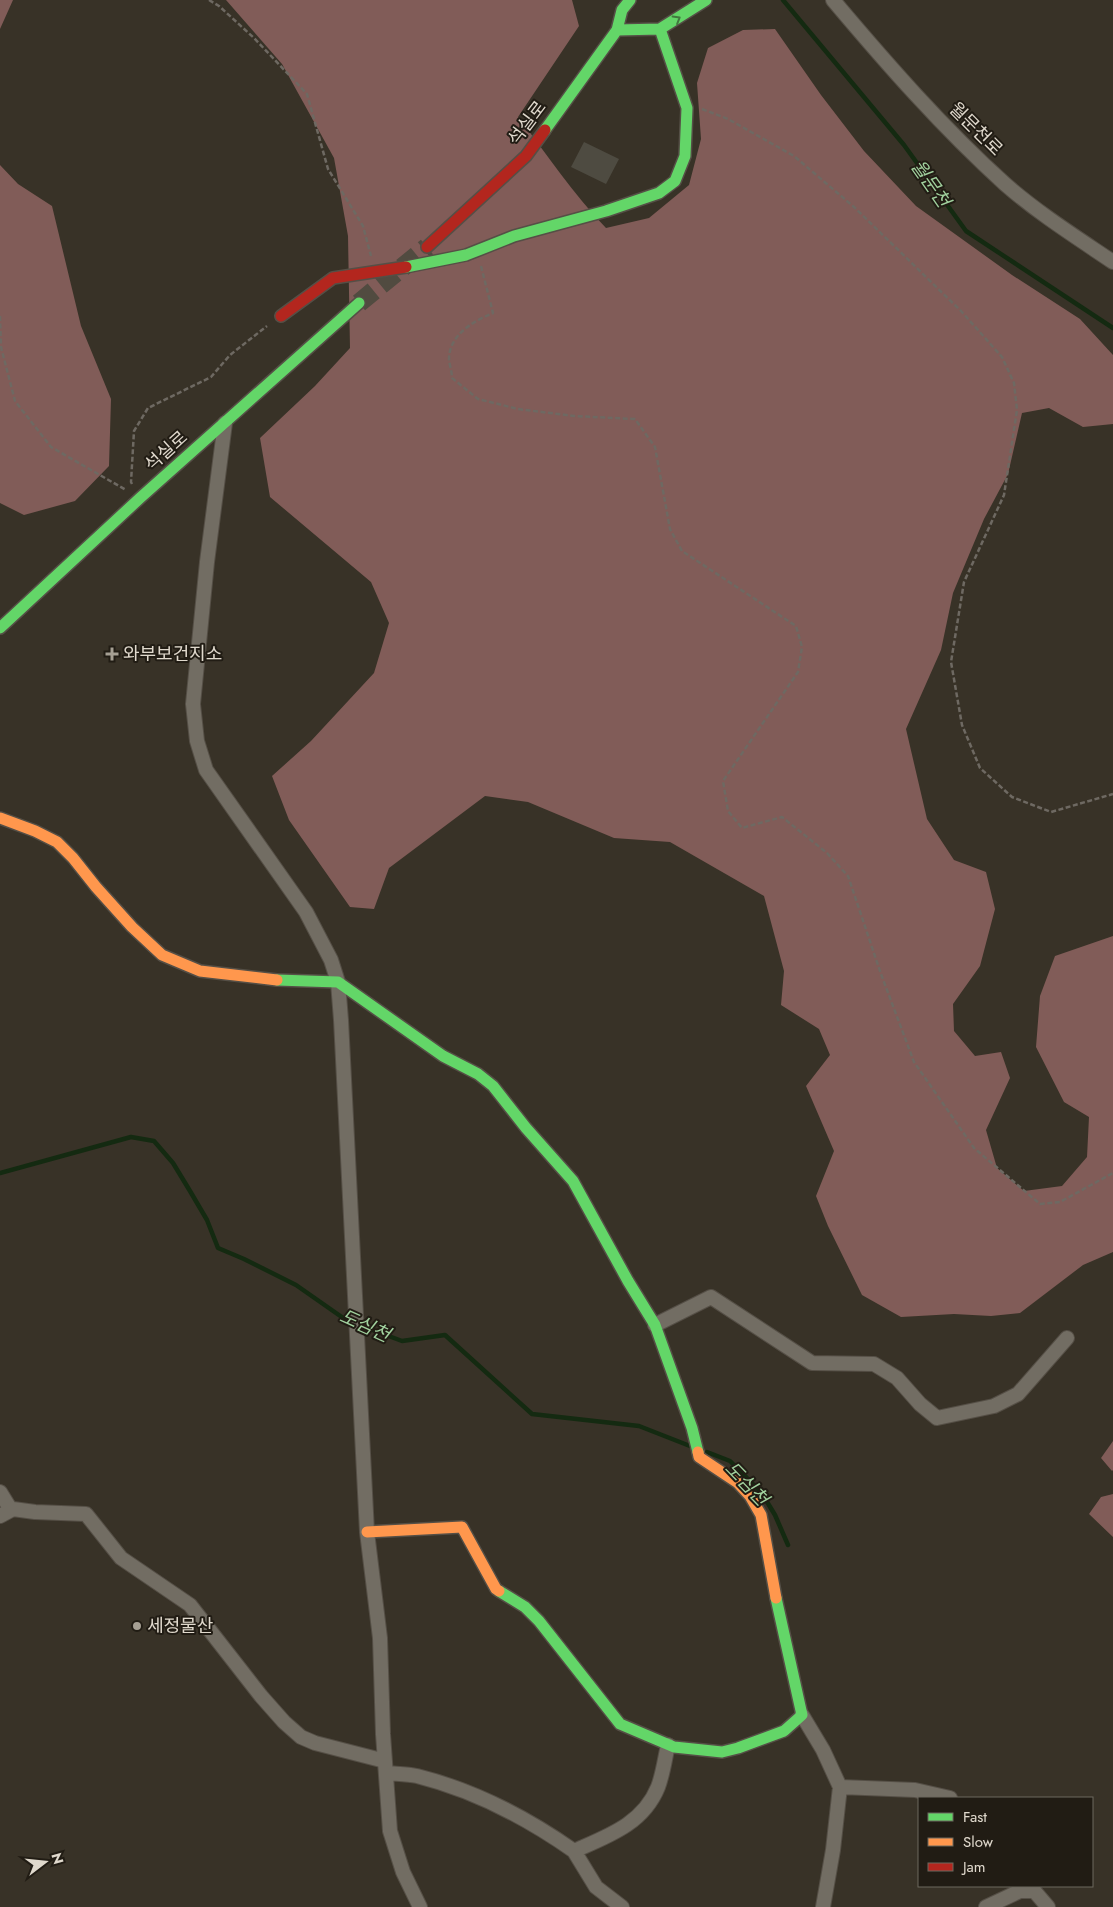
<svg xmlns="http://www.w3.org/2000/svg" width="1113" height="1907" font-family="Jost,'Noto Sans KR',sans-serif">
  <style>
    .forest { fill: #815c58 }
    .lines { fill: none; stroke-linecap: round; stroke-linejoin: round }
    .stream { stroke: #142a11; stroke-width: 4.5 }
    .building { fill: #4e4b41 }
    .secondary-tunnel { stroke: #514b40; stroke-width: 19; stroke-dasharray: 19 9; stroke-linecap: butt }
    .street-casing { stroke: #554f46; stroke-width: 16 }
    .fast-casing { stroke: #554f46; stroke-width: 14 }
    .slow-casing { stroke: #554f46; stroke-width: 14 }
    .jam-casing { stroke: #554f46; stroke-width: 14 }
    .path { stroke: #6e6962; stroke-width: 2.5; stroke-dasharray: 5 2.5; stroke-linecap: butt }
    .street { stroke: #726d63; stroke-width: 14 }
    .fast { stroke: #63d668; stroke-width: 11 }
    .slow { stroke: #ff974d; stroke-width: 11 }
    .jam { stroke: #b3261e; stroke-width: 11 }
    .oneway { stroke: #42793e }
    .poi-dot { fill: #a59f93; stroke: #211c14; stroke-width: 2 }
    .labels { text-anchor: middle; stroke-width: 4; stroke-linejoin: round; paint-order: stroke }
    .street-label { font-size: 18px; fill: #e0d9cd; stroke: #211c14 }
    .poi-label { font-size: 18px; fill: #e0d9cd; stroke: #211c14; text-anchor: start }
    .water-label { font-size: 19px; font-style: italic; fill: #a1d19e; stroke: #211c14 }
  </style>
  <rect width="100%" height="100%" fill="#383227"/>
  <!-- forest -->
  <path class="forest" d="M0,0H13L0,29Z
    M226,0H572L579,26L518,117C547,154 573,194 606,228L649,218L689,185L701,139L697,83L708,48L743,30L775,29L821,95L864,151L916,206L1012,275L1080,319L1113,355V424L1083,427L1049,408L1022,413L1008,474L984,519L953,593L941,650L906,729L927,819L954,860L986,872L995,909L980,966L953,1004L954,1031L975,1056L1001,1052L1010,1078L986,1130L997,1168L1024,1191L1062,1186L1087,1157L1089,1117L1064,1102L1036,1047L1040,996L1055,956L1113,936V1252L1083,1265L1020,1313L991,1316L954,1314L901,1317L862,1295L828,1226L816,1196L834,1151L806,1086L830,1055L819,1029L781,1005L784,971L764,896L670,842L614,838L528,802L485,796L389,868L374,909L350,907L289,820L272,776L311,741L374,673L389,623L371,582L270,497L260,438L315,386L350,348L348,236L334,158L282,64Z
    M0,165L18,184L52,206L81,326L111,399L109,466L75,501L24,515L0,503Z
    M1113,1441V1470L1112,1471L1101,1458Z
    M1113,1494V1537L1089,1514L1101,1497Z"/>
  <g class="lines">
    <!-- stream -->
    <path class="stream" d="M783,0L904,145L966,231L1113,328
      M0,1173L131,1137L154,1141L173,1163L190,1191L207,1220L218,1248L244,1259L296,1285L346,1320L402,1341L445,1335L532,1414L639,1426L690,1446
      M707,1452L730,1461L761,1492L775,1515L788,1545"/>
  </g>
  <!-- building -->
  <path class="building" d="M584,142L619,159L606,184L571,167Z"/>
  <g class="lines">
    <!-- secondary-tunnel -->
    <path class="secondary-tunnel" d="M359,303L427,247"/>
    <!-- street casing -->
    <g class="street-casing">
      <path id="street" d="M833,0C887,64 942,127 1005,184C1038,213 1076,237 1113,262
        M225,423L207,562L193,704L197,741L206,770L306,912L331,960L338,982L341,1020L367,1532L380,1638L383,1734L390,1831L403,1872L420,1907
        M655,1325L711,1297L812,1363L874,1364L897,1378L920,1404L937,1418L994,1406L1018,1394L1067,1338
        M0,1492L11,1510
        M0,1516L13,1509L35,1512L86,1514L121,1558L190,1605L261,1696L284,1722L301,1737L315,1743L385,1761
        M802,1715L823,1750L840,1787L833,1850L823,1907
        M386,1773C396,1774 407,1774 417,1776C473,1790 527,1818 574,1851C608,1836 643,1824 658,1787C663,1774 665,1758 668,1745
        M840,1787L915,1790L950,1798
        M574,1851L596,1887L622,1907
        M1030,1886L1048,1907
        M986,1907L1020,1891H1032"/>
    </g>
    <!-- fast casing -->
    <g class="fast-casing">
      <path id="fast" d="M617,30L660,29L706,0
        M545,130L617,30L622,10L630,0
        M406,267L466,255L514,236L606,211L659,193L675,181L685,156L687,108L660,29
        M0,628L140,498L359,303
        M277,980L338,982L443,1056L478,1074L493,1086L526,1128L573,1181L628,1281L655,1325L692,1428L698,1452
        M499,1591L525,1607L539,1621L620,1724L674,1747L722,1752L738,1748L784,1731L802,1715L776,1598"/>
    </g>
    <!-- slow casing -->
    <g class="slow-casing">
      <path id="slow" d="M0,818L35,831L57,842L73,858L96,887L132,927L162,955L200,971L277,980
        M698,1452L699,1457L738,1483L750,1496L761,1515L776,1598
        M367,1532L462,1527L496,1589L499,1591"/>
    </g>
    <!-- jam casing -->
    <g class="jam-casing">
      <path id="jam" d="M427,247L526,156L545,130
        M281,316L333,278L406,267"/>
    </g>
    <!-- path -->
    <path class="path" d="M209,0L219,6L254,38L307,94L328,169L363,226L371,256
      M702,109L728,119L794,156L854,207L961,311L1002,357L1014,383L1017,410L1004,495L964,582L951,662L962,725L980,768L1012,797L1051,812L1113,794
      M481,266L493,313C474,321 450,334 449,358C449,364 452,371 452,378L478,399L518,409L574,416L635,419L655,447L670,529L682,551L796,626L802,647L798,672L723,781L728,811L742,828L782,817L827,853L848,876L881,974L914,1062L974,1148L1040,1204L1060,1202L1113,1173
      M0,316L1,347L15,401L51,447L126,490
      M132,484L131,482L134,431L148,408L211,377L230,355L267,326"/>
    <!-- street -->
    <use href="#street" class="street"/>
    <!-- fast -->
    <use href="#fast" class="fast"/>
    <!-- slow -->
    <use href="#slow" class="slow"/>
    <!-- jam -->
    <use href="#jam" class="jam"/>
  </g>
  <!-- one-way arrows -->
  <defs><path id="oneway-chevron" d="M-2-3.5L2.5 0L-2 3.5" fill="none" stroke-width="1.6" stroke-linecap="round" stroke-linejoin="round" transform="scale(1.25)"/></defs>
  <use class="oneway" href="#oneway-chevron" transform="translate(677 19) rotate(-31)"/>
  <!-- markers -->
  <g class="poi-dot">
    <path d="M109.5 646.5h5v5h5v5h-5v5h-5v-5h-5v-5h5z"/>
    <circle cx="137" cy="1626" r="5"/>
  </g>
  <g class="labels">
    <!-- street labels -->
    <g class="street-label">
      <text transform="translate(527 123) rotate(-53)" y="6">석실로</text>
      <text transform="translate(976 129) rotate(45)" y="6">월문천로</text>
      <text transform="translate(166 451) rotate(-42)" y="6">석실로</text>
    </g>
    <!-- poi labels -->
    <g class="poi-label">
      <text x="123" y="660">와부보건지소</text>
      <text x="147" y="1632">세정물산</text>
    </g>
    <!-- water labels -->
    <g class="water-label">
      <text transform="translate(931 183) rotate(55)" y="7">월문천</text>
      <text transform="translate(365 1325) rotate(24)" y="7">도심천</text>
      <text transform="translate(747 1483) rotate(46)" y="7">도심천</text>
    </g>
  </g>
  <!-- legend -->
  <rect x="918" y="1797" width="175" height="90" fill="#211c14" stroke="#6d685e"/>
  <rect x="928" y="1813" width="25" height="8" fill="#63d668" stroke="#6d685e"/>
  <text x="963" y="1822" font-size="15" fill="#e0d9cd">Fast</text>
  <rect x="928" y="1838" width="25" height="8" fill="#ff974d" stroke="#6d685e"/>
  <text x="963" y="1847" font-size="15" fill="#e0d9cd">Slow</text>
  <rect x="928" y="1863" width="25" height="8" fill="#b3261e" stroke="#6d685e"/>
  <text x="963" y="1872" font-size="15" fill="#e0d9cd">Jam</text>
  <!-- north arrow -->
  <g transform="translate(45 1862) rotate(74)" stroke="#211c14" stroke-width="4" paint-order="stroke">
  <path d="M0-4L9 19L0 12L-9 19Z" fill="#e0d9cd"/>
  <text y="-8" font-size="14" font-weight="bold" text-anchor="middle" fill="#e0d9cd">N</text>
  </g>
</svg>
